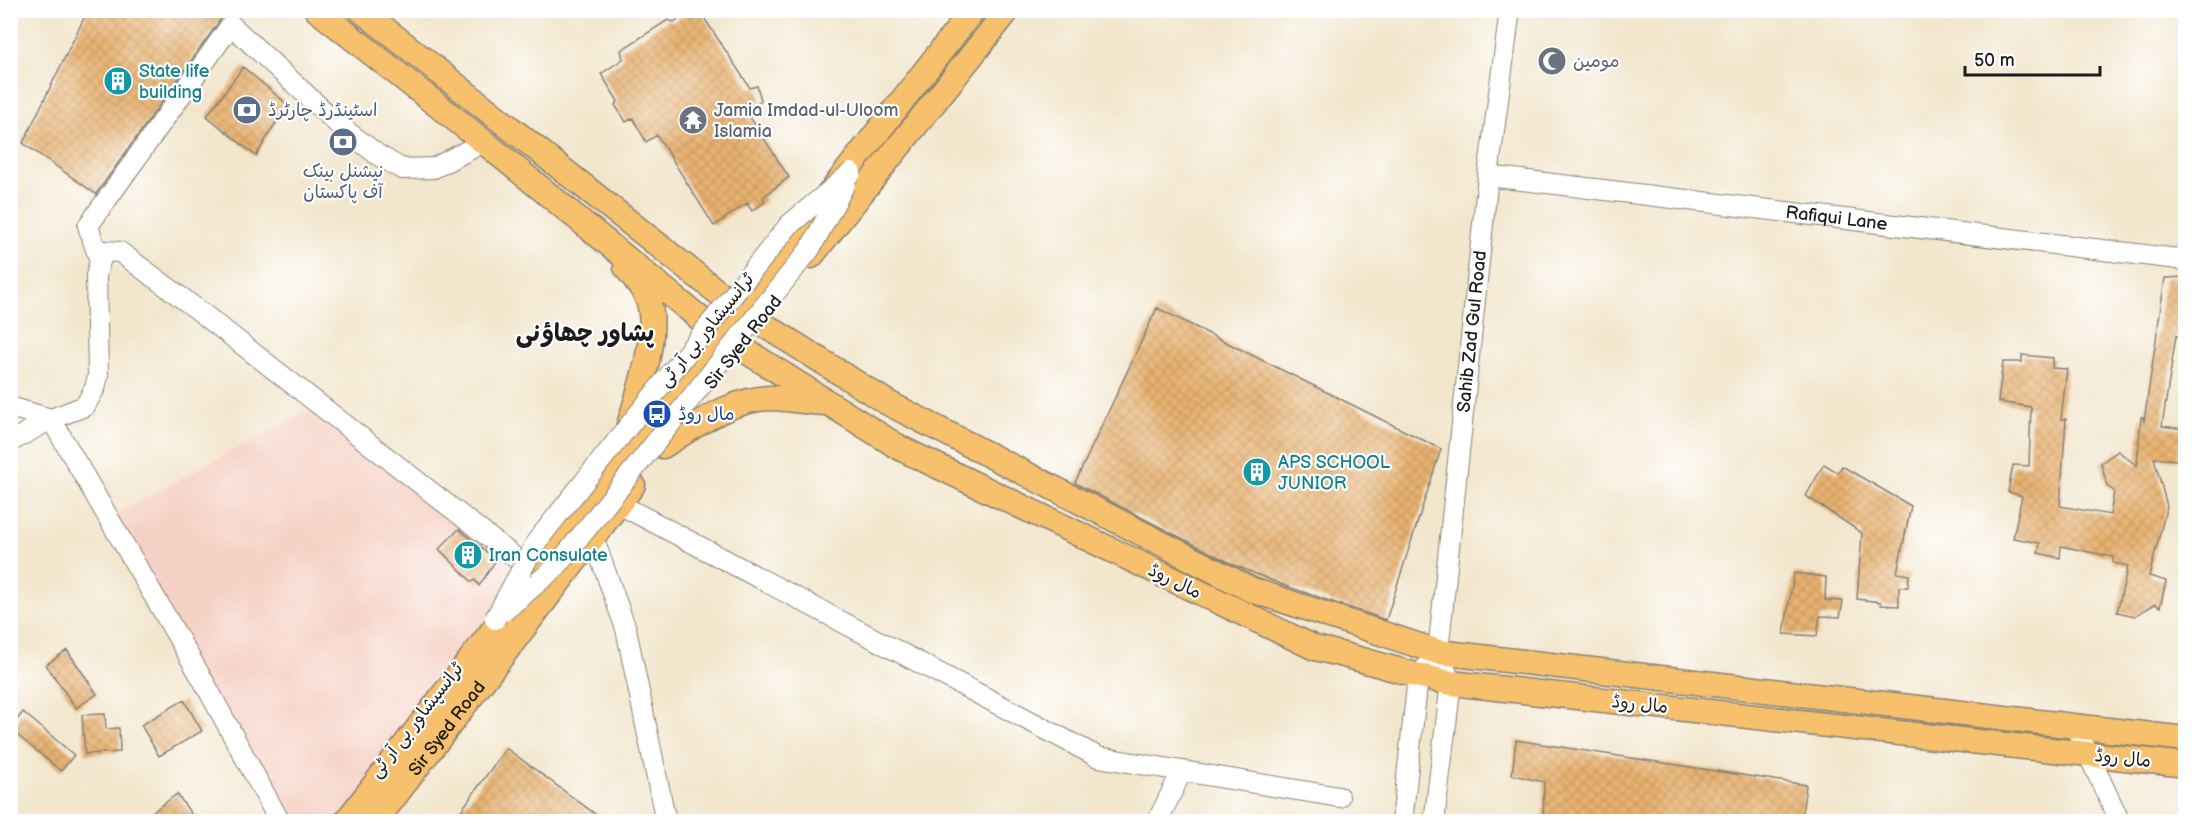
<svg xmlns="http://www.w3.org/2000/svg" width="2196" height="832" font-family="'Balsamiq Sans','Playpen Sans Arabic',sans-serif">
  <style>
    .built { fill: #f6d1c5 }
    .building { fill: url(#building-cross-hatch) }
    .lines { fill: none; stroke-linecap: round; stroke-linejoin: round }
    .minor-casing { stroke: #878174; stroke-width: 22 }
    .major-casing { stroke: #878174; stroke-width: 27 }
    .minor { stroke: #fff; stroke-width: 20 }
    .major { stroke: #f7c06c; stroke-width: 24 }
    .minor-bridge-casing { stroke: #878174; stroke-width: 22; stroke-linecap: butt }
    .minor-bridge { stroke: #fff; stroke-width: 20 }
    .labels { text-anchor: middle; stroke-width: 4.5; stroke-linejoin: round; paint-order: stroke }
    .worship-label { font-size: 18px; fill: #5b616d; stroke: #fff; text-anchor: start }
    .culture-label { font-size: 18px; fill: #0d838f; stroke: #fff; text-anchor: start }
    .service-label { font-size: 18px; fill: #4e5e75; stroke: #fff; text-anchor: start }
    .street-label { font-size: 18px; fill: #1c1c1c; stroke: #fff }
    .transit-label { font-size: 18px; fill: #164399; stroke: #fff; text-anchor: start }
    .district-label { font-size: 24px; font-weight: bold; fill: #1c1c1c; stroke: #fff }
  </style>
  <defs>
    <pattern id="building-cross-hatch" width="8" height="8" patternUnits="userSpaceOnUse" patternTransform="scale(1.5)"><rect width="8" height="8" fill="#e8b270"/><path d="M0 0l8 8M0 8l8-8" fill="none" stroke="#c69860"/></pattern>
  </defs>
  <rect width="100%" height="100%" fill="#fff"/>
  <filter id="ink" filterUnits="userSpaceOnUse"><feTurbulence type="fractalNoise" baseFrequency=".0167" numOctaves="2"/><feDisplacementMap in="SourceGraphic" scale="12" xChannelSelector="R" yChannelSelector="G"/><feConvolveMatrix kernelMatrix="1 2 1 2 8 2 1 2 1" color-interpolation-filters="sRGB"/></filter>
  <filter id="wash" filterUnits="userSpaceOnUse"><feTurbulence type="fractalNoise" baseFrequency=".008" numOctaves="4" result="noise"/><feDisplacementMap in="SourceGraphic" scale="24" xChannelSelector="R" yChannelSelector="G"/><feGaussianBlur stdDeviation="1.35" result="paint"/><feColorMatrix in="noise" values="0 0 0 0 0 0 0 0 0 0 0 0 0 0 0 0 0 1.4 0 .05"/><feComposite in="paint" operator="in"/></filter>
  <g filter="url(#wash)">
    <rect width="100%" height="100%" fill="#f2e6cc"/>
    <!-- built -->
    <path class="built" d="M319,404L536,574L346,821H280L112,516Z"/>
    <g id="blocks">
      <!-- building -->
      <path class="building" d="M88,10H215L223,16L96,194L23,143Z
        M691,10H699L750,88L757,86L761,100L746,111L789,177L763,197L765,202L752,211L747,203L714,226L657,135L646,142L633,118L626,122L615,105L618,101L601,74L623,59L621,50L668,20L674,22Z
        M243,67L287,104L256,156L207,116Z
        M2186,277V338L2176,336L2162,426L2183,429L2177,460L2154,458L2167,506L2149,576L2166,581L2160,607L2155,604L2135,616L2117,612L2128,566L2113,563V557L2061,546L2060,558L2038,553L2040,543L2013,538L2022,496L2008,492L2013,465L2029,466L2031,407L1998,402L2003,362H2022V355L2053,358L2052,368L2067,369L2061,419H2066L2060,506L2110,515L2114,491L2107,486L2101,463L2118,451L2137,466L2141,417H2143L2144,422L2165,278Z
        M1157,308L1441,449L1386,620L1283,585L1234,565L1075,483Z
        M1824,464L1838,473L1842,466L1911,506L1897,573L1909,575L1908,587H1899V606L1881,605V602L1857,599L1862,533L1806,496Z
        M459,529L496,560L479,586L475,580L472,582L439,549Z
        M1794,573L1826,577L1825,600L1843,601L1840,617L1820,616L1817,636L1784,634Z
        M67,650L97,694L76,708L46,665Z
        M184,700L202,731L159,756L141,725Z
        M23,712L74,755L61,771L10,729Z
        M105,714L106,729L119,728L120,752L85,754L82,715Z
        M1516,740L1806,785L1801,822H1543L1544,782L1512,775Z
        M506,748L606,822H453Z
        M177,794L197,822H139Z"/>
    </g>
  </g>
  <g filter="url(#ink)">
    <use href="#blocks" fill-opacity="0" stroke="#878174" stroke-width="1.5"/>
    <g class="lines">
      <!-- minor casing -->
      <g class="minor-casing">
        <g id="minor">
          <path id="s1" d="M1488,176L2186,260"/>
          <path d="M100,261L88,226L231,25L340,126L378,155L402,169L434,168L484,142"/>
          <path d="M10,407L51,419L204,682L280,822"/>
          <path d="M10,442L51,419L85,406L95,388L98,376L96,276L100,261L105,251L120,252L198,310L536,574"/>
          <path d="M619,504L1098,757L1339,797"/>
          <path d="M593,537L626,629L666,822"/>
          <path d="M2075,726L2120,822"/>
          <path d="M1157,822L1182,771"/>
          <path d="M1402,822L1418,677L1427,666"/>
          <path id="s2" d="M1434,822L1451,683L1438,652L1488,176L1510,10"/>
        </g>
      </g>
      <!-- major casing -->
      <g class="major-casing">
        <g id="major">
          <path d="M317,10L484,142L719,334L900,448L1315,648C1361,658 1405,674 1451,683L2186,765"/>
          <path d="M361,10L739,309L888,403L1252,590L1438,652L2186,739"/>
          <path d="M811,256L1008,10"/>
          <path d="M626,267C633,277 646,291 649,303C659,337 637,398 627,432"/>
          <path d="M663,446C697,425 731,398 773,398C790,399 808,402 825,403"/>
          <path d="M346,822L739,309L973,10"/>
          <path id="s3" d="M375,822L633,485"/>
        </g>
      </g>
      <!-- minor -->
      <use href="#minor" class="minor"/>
      <!-- major -->
      <use href="#major" class="major"/>
      <!-- minor-bridge casing -->
      <g class="minor-bridge-casing">
        <path id="minor-bridge" d="M504,611L556,567L810,249L845,184
          M495,619L537,541L789,225L851,173"/>
      </g>
      <!-- minor-bridge -->
      <use href="#minor-bridge" class="minor-bridge"/>
    </g>
  </g>
  <!-- icons -->
  <defs>
    <g id="mosque-disc" transform="scale(1.5)"><circle r="9.5" fill="#6b7280" stroke="#fff"/><path d="M3.5-4.9A6 6 0 1 0 3.5 4.9A5 5 0 1 1 3.5-4.9Z" fill="#fff"/></g>
    <g id="building-disc" transform="scale(1.5)"><circle r="9.5" fill="#0f9aa8" stroke="#fff"/><path d="M-4-6H4V6H1V3H-1V6H-4ZM-2.5-4.3h1.7v1.8h-1.7ZM.8-4.3h1.7v1.8H.8ZM-2.5-1h1.7V.8h-1.7ZM.8-1h1.7V.8H.8Z" fill="#fff"/></g>
    <g id="bank-disc" transform="scale(1.5)"><circle r="9.5" fill="#5c6f8a" stroke="#fff"/><path d="M-6-4H6V4H-6ZM0-2.3a2.3 2.3 0 1 0 0 4.6a2.3 2.3 0 1 0 0-4.6Z" fill="#fff"/></g>
    <g id="temple-disc" transform="scale(1.5)"><circle r="9.5" fill="#6b7280" stroke="#fff"/><path d="M0-6L5-2H3V0L6.5 2.5H4V6H1.5V3h-3V6H-4V2.5H-6.5L-3 0V-2H-5Z" fill="#fff"/></g>
    <g id="bus-disc" transform="scale(1.5)"><circle r="9.5" fill="#1a4fb4" stroke="#fff"/><path d="M-5-6H5V4H4V6H2V4H-2V6H-4V4H-5ZM-3.5-4V0h7V-4ZM-3.5 1.2v1.5H-2V1.2ZM2 1.2v1.5H3.5V1.2Z" fill="#fff"/></g>
  </defs>
  <g fill-rule="evenodd">
    <use href="#mosque-disc" x="1552" y="61"/>
    <use href="#building-disc" x="118" y="81"/>
    <use href="#bank-disc" x="247" y="110"/>
    <use href="#temple-disc" x="693" y="120"/>
    <use href="#bank-disc" x="343" y="142"/>
    <use href="#bus-disc" x="657" y="414"/>
    <use href="#building-disc" x="1257" y="472"/>
    <use href="#building-disc" x="468" y="555"/>
  </g>
  <g class="labels">
    <!-- worship labels -->
    <g class="worship-label">
      <text x="1573" y="67">مومین</text>
      <text x="714" y="116">Jamia Imdad-ul-Uloom<tspan x="714" dy="21">Islamia</tspan></text>
    </g>
    <!-- culture labels -->
    <g class="culture-label">
      <text x="139" y="77">State life<tspan x="139" dy="21">building</tspan></text>
      <text x="1278" y="468">APS SCHOOL<tspan x="1278" dy="21">JUNIOR</tspan></text>
      <text x="489" y="561">Iran Consulate</text>
    </g>
    <!-- service labels -->
    <g class="service-label">
      <text x="268" y="116">اسٹینڈرڈ چارٹرڈ</text>
      <text x="343" y="177" text-anchor="middle">نیشنل بینک<tspan x="343" dy="21">آف پاکستان</tspan></text>
    </g>
    <!-- street labels -->
    <g class="street-label">
      <text dy="6" stroke="none"><textPath href="#s1" startOffset="351">Rafiqui Lane</textPath></text>
      <text transform="translate(706 330) rotate(-51)" y="6">ٹرانسپشاور بی آر ٹی</text>
      <text dy="6" stroke="none"><textPath href="#s2" startOffset="496">Sahib Zad Gul Road</textPath></text>
      <text transform="translate(743 342) rotate(-52)" y="6">Sir Syed Road</text>
      <text transform="translate(1175 581) rotate(26)" y="6">مال روڈ</text>
      <text transform="translate(1640 704) rotate(6)" y="6">مال روڈ</text>
      <text transform="translate(416 720) rotate(-52)" y="6">ٹرانسپشاور بی آر ٹی</text>
      <text dy="6" stroke="none"><textPath href="#s3" startOffset="118">Sir Syed Road</textPath></text>
      <text transform="translate(2123 758) rotate(6)" y="6">مال روڈ</text>
    </g>
    <!-- transit labels -->
    <g class="transit-label">
      <text x="678" y="420">مال روڈ</text>
    </g>
    <!-- district labels -->
    <g class="district-label">
      <text x="585" y="341">پشاور چھاؤنی</text>
    </g>
  </g>
  <!-- margin -->
  <rect width="2196" height="832" fill="none" stroke="#fff" stroke-width="36"/>
  <!-- scale -->
  <path d="M1965 66v9h135v-9" fill="none" stroke="#1c1c1c" stroke-width="3"/>
  <text x="1974" y="66" font-size="18" fill="#1c1c1c" stroke="#ffffff" stroke-width="4.5" paint-order="stroke">50 m</text>
</svg>
